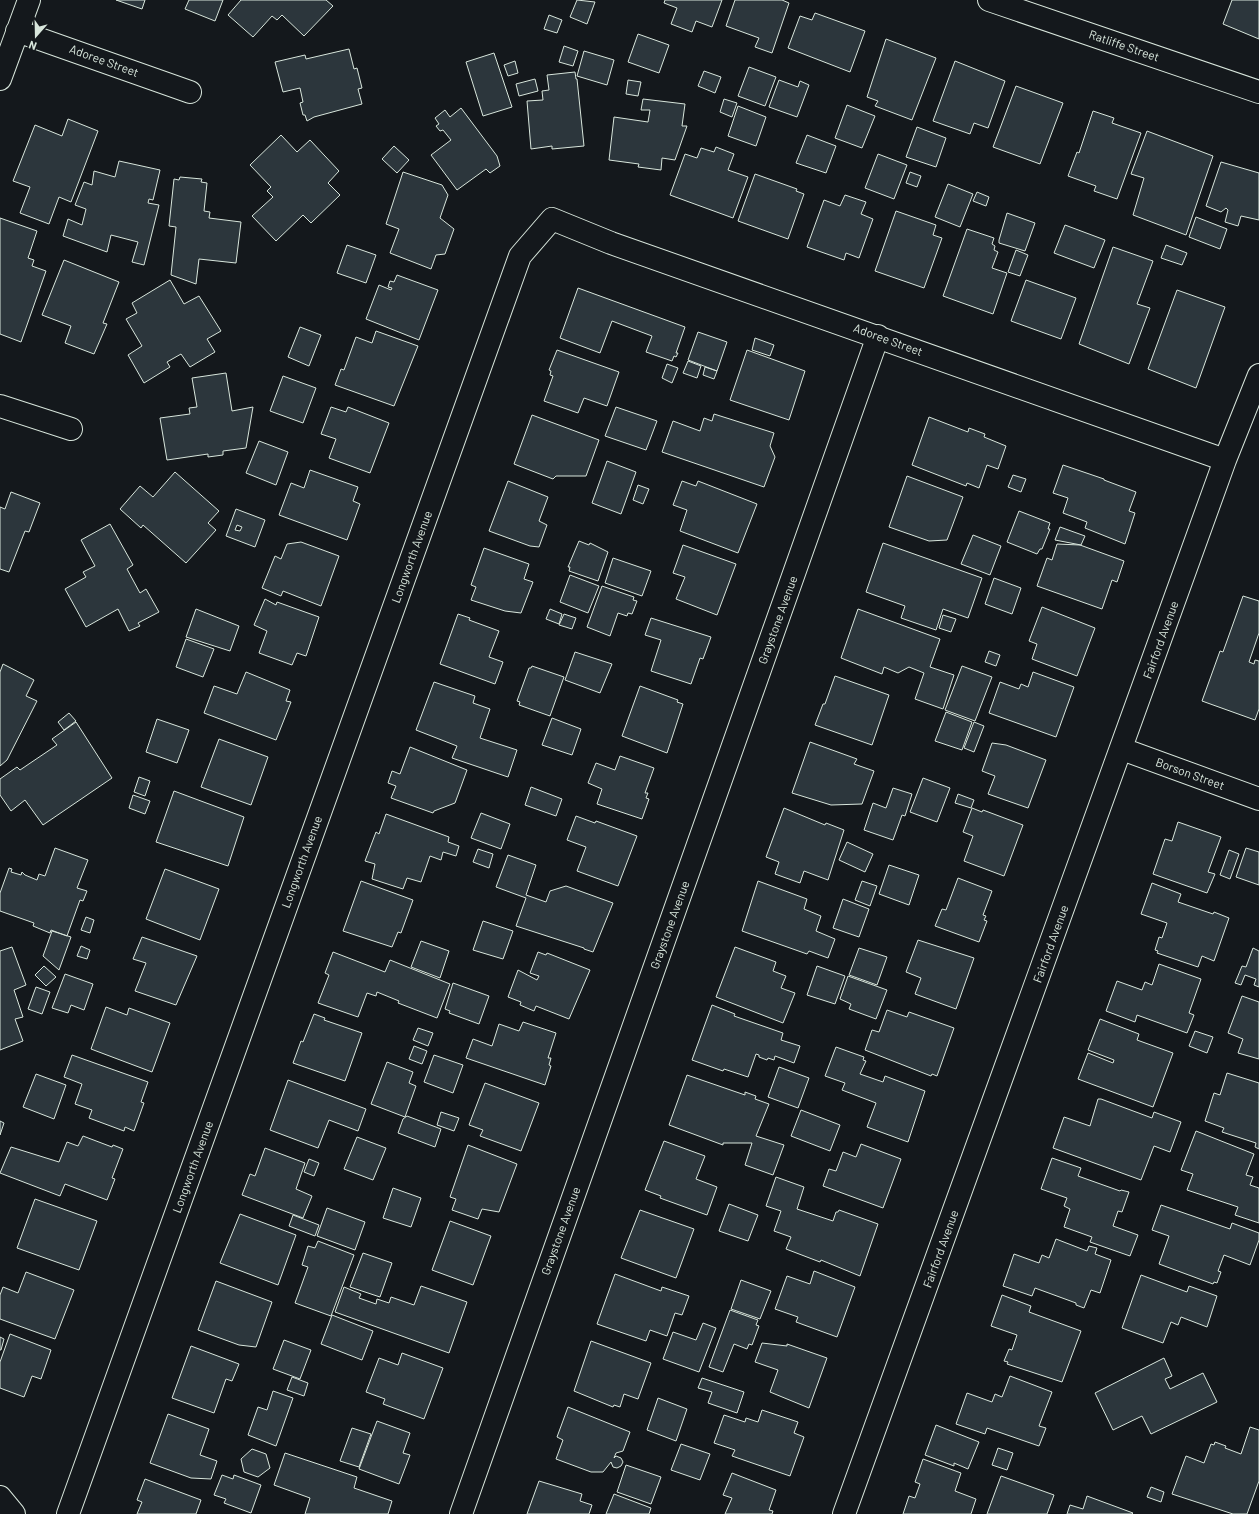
<svg xmlns="http://www.w3.org/2000/svg" width="1259" height="1514" font-family="Barlow,sans-serif">
  <style>
    .building { fill: #2c363c; stroke: #d8e6dc; fill-rule: evenodd }
    .lines { fill: none; stroke-linecap: round; stroke-linejoin: round }
    .minor-casing { stroke: #d8e6dc; stroke-width: 24 }
    .minor { stroke: #14181c; stroke-width: 22 }
    .labels { text-anchor: middle; stroke-width: 3; stroke-linejoin: round; paint-order: stroke }
    .street-label { font-size: 12px; fill: #d8e6dc; stroke: #14181c }
  </style>
  <rect width="100%" height="100%" fill="#14181c"/>
  <!-- building -->
  <path class="building" d="M116,0H145L142,9Z
    M189,0H223L215,21L185,9Z
    M241,0H326L333,6L304,36L282,15L277,20L272,16L253,37L228,15Z
    M577,0L595,2L587,24L570,17Z
    M665,0H722L712,27L696,21L692,32L671,24L677,8L664,3Z
    M735,0H782L789,3L772,53L755,47L759,38L726,26Z
    M1232,0H1259V39L1223,24Z
    M815,13L865,31L850,72L788,48L800,16L812,20Z
    M549,15L562,20L557,33L544,29Z
    M638,34L669,45L659,73L628,62Z
    M886,39L936,58L912,120L875,106L878,101L867,97Z
    M564,46L578,51L573,66L559,62Z
    M349,49L354,69L357,68L362,88L358,89L362,104L314,117L307,121L305,115H303L300,103L303,102L300,88L283,92L275,62L305,55L306,59Z
    M584,51L614,60L607,85L577,76Z
    M494,53L512,107L483,116L466,62Z
    M515,61L518,73L508,76L504,65Z
    M955,61L1005,81L988,128L974,123L970,134L933,121Z
    M749,67L776,77L765,106L738,96Z
    M704,71L721,77L715,93L698,86Z
    M575,72L576,79H577L584,146L552,149V146L531,149L527,101L543,100L542,91L549,90L547,75Z
    M535,79L538,91L519,96L516,84Z
    M628,80L641,82L638,96L626,94Z
    M779,80L798,87L800,81L809,85L797,117L769,107Z
    M1016,86L1063,103L1040,164L993,147Z
    M643,99L685,104L682,126H687L675,160L662,158L661,170L638,167L639,164L609,160L614,117L648,122L650,110H641Z
    M724,99L737,103L732,117L720,112Z
    M847,105L875,116L862,148L835,138Z
    M738,106L766,117L756,146L728,136Z
    M461,108L497,156L500,166L490,173L486,169L457,190L431,155L451,140L443,130L440,131L436,126L439,124L435,118L445,110L450,117Z
    M1093,111L1114,118L1112,123L1141,133L1117,199L1094,191L1096,186L1068,176L1077,152L1079,153Z
    M68,119L98,131L71,202L59,197L49,224L20,213L30,187L13,181L35,125L62,136Z
    M917,127L946,138L936,167L906,157Z
    M1147,131L1213,156L1186,235L1133,215L1144,178L1131,174Z
    M281,135L297,152L310,140L339,171L328,183L340,195L311,223L303,215L276,241L252,216L273,197L267,191L271,187L250,165Z
    M807,135L836,146L826,173L796,163Z
    M394,146L409,160L397,173L382,159Z
    M716,147L734,154L728,170L748,177L733,218L670,195L685,154L697,158L701,148L714,152Z
    M878,154L907,165L894,199L865,188Z
    M119,161L160,170L153,200L149,199L148,203L159,205L144,265L132,262L138,242L111,235L107,252L63,236L68,219L82,225L86,209L75,205L84,182L92,185L94,171L115,177Z
    M1221,162L1259,173V220L1241,216L1238,226L1225,222L1228,210L1226,208L1221,212L1206,206Z
    M403,172L442,185L448,195L440,218L454,229L445,254L436,255L431,269L390,253L399,229L386,224Z
    M910,172L921,176L917,187L906,183Z
    M755,174L797,189L796,191L804,194L788,239L738,221Z
    M180,177L202,179L201,182L207,183L204,211L210,212L209,218L241,222L236,263L199,259L196,284L171,275L176,227L169,226L174,179L179,180Z
    M948,184L973,194L960,227L935,217Z
    M977,192L989,197L986,206L973,201Z
    M845,195L866,202L861,214L873,219L859,258L846,253L844,260L807,247L824,200L840,206Z
    M896,211L936,225L933,235L942,238L924,288L875,271Z
    M1007,213L1035,223L1025,251L999,243V240Z
    M1196,217L1227,229L1220,249L1189,237Z
    M0,218L37,231L28,258L34,260L32,266L46,271L21,342L0,334Z
    M1065,225L1105,240L1094,268L1054,253Z
    M967,229L994,238L992,244L995,246L994,250L998,252L992,268L1007,273L993,314L943,296Z
    M347,245L376,255L366,283L337,273Z
    M1166,245L1187,253L1182,265L1161,258Z
    M1113,247L1153,261L1137,304L1150,308L1129,364L1079,344Z
    M1016,250L1028,255L1020,276L1008,272Z
    M64,260L119,282L103,323L107,324L94,354L65,343L71,326L42,315Z
    M397,275L438,290L419,340L366,319L379,285L391,290L392,288L388,287L390,281L394,282Z
    M170,280L184,304L199,296L221,331L207,339L215,352L190,367L181,354L167,362L170,367L144,383L128,355L142,346L126,319L137,313L132,303Z
    M1026,280L1076,298L1061,339L1011,321Z
    M578,288L685,327L676,353H678L676,357L674,356L672,361L646,352L652,336L612,321L600,353L560,338Z
    M1177,290L1225,307L1196,388L1148,369Z
    M300,327L321,335L309,366L288,357Z
    M376,331L418,346L394,406L335,385L341,369L344,370L356,337L372,343Z
    M698,332L727,342L717,371L688,360Z
    M755,338L774,345L770,356L752,350Z
    M557,350L619,372L607,406L584,398L578,413L544,401L553,376L550,375L551,371L549,370Z
    M747,350L805,371L789,420L730,400Z
    M688,361L701,366L697,378L683,373Z
    M667,364L678,368L672,383L662,378Z
    M705,367L717,371L714,379L703,375Z
    M226,373L232,411L253,407L246,448L223,451V455L208,457V454L167,460L160,418L190,414L189,408L197,407L192,378Z
    M283,376L316,388L303,423L270,411Z
    M331,407L346,412L348,407L389,423L370,473L329,458L336,439L321,434Z
    M616,407L657,421L646,450L605,436Z
    M714,414L774,433L770,446L775,457L764,487L662,452L673,421L700,431L704,418L712,421Z
    M532,415L599,440L586,476H556L553,479L514,464Z
    M929,417L968,432L969,428L985,434L984,437L1006,446L998,469L987,465L979,488L967,483L966,486L912,465Z
    M259,441L288,452L276,485L246,473Z
    M607,461L636,472L621,514L592,503Z
    M1063,465L1104,479V480L1136,492L1129,511L1135,513L1125,544L1085,528L1087,522L1063,513L1068,498L1053,493Z
    M310,470L358,487L353,501L360,504L347,540L279,515L291,483L304,488Z
    M175,472L219,511L208,523L216,530L186,563L143,525L141,528L120,509L140,486L153,497Z
    M1013,475L1026,479L1021,492L1008,487Z
    M907,476L963,497L947,540L929,541L889,527Z
    M508,481L548,497L539,521L547,525L539,547L530,546L489,531Z
    M682,481L696,486L698,481L757,504L738,553L680,531L687,510L673,505Z
    M638,485L649,489L643,504L633,500Z
    M11,492L40,503L29,532L25,531L9,572L0,569V507L5,509Z
    M236,509L265,520L255,547L226,536ZM237,525L242,527L240,531L235,530Z
    M1019,511L1050,523L1048,529H1050L1042,549H1040L1037,554L1007,542Z
    M110,524L133,565L127,569L140,593L146,589L159,612L138,623L140,626L129,631L118,609L86,627L65,589L86,577L83,572L95,566L81,540Z
    M1060,527L1085,536L1081,545L1055,540Z
    M973,535L1001,546L990,575L961,564Z
    M579,541L589,545L590,543L608,552L598,581L569,571L570,567H568Z
    M301,542L339,556L321,606L283,591L281,596L262,588L275,556L281,559L287,544Z
    M883,543L982,578L968,618L943,609L936,630L901,618L905,606L866,592Z
    M1057,544L1080,545L1124,561L1117,582L1112,580L1102,609L1037,586L1047,558L1052,560Z
    M683,545L736,564L717,615L676,599L685,577L673,573Z
    M484,548L529,564L524,579L533,582L521,613L505,611L471,600L476,587L471,585Z
    M613,558L651,571L642,596L605,583Z
    M570,575L599,586L588,613L560,602Z
    M994,578L1021,588L1012,614L985,604Z
    M602,586L634,597L633,600L637,601L632,614L628,613L627,616L618,613L610,636L587,627Z
    M1243,596L1259,601V633L1249,662L1254,664L1255,660L1259,661V709L1255,720L1202,701L1220,651L1223,652Z
    M265,599L276,605L277,602L319,617L306,656L297,653L292,665L259,653L267,631L254,625Z
    M1042,607L1095,628L1077,676L1032,659L1037,644L1029,641Z
    M196,609L239,626L230,651L186,637Z
    M550,609L562,614L559,624L546,619Z
    M858,609L940,639L930,667L954,675L943,709L915,699L924,673L909,667L898,673L884,667L882,674L841,658Z
    M458,614L470,618L469,620L499,631L489,657L503,662L495,684L440,664Z
    M564,614L576,618L572,629L559,625Z
    M943,615L956,619L951,632L939,628Z
    M651,618L711,637L703,659L700,658L691,684L651,671L661,640L645,635Z
    M186,639L214,649L203,677L176,667Z
    M989,651L1000,655L996,666L985,662Z
    M575,652L612,664L600,693L565,680Z
    M3,664L34,680L26,696L37,701L7,760L0,766V672Z
    M532,666L564,677L550,716L519,705L520,702L517,701L529,668H531Z
    M962,666L992,677L975,721L945,710Z
    M246,672L290,690L286,701L291,702L276,740L204,713L214,686L237,694Z
    M1033,672L1074,687L1056,737L989,713L1000,682L1019,689L1021,684L1028,687Z
    M835,676L889,695L872,745L815,725L823,704H825Z
    M434,682L475,696L473,703L490,709L480,738L517,750L508,777L452,758L457,746L416,730Z
    M640,686L678,700L677,702L683,704L667,753L622,736Z
    M946,712L972,722L962,750L935,741Z
    M69,713L76,721L64,730L58,722Z
    M552,718L581,729L572,755L542,745Z
    M157,719L189,730L177,763L146,752Z
    M76,722L112,778L43,825L25,800L11,811L0,795V779L17,767L20,770L57,745L52,739Z
    M974,722L984,726L974,752L964,748Z
    M219,739L268,757L251,805L201,787Z
    M810,742L857,759L854,764L874,771L862,804L831,805L792,793Z
    M992,743L1006,745L1046,760L1028,808L988,794L995,776L982,771Z
    M410,747L467,770L455,803L434,811L433,813L391,798L396,786L388,783L392,771L400,774Z
    M620,756L654,768L645,793H648L646,798L649,799L642,819L597,804L602,789L588,783L596,763L615,770Z
    M139,777L150,781L145,796L134,792Z
    M923,778L950,788L937,822L910,812Z
    M531,787L562,799L556,816L525,805Z
    M893,788L912,794L905,816L902,815L893,840L864,830L873,803L886,808Z
    M174,791L244,817L228,866L156,842Z
    M958,794L974,800L971,808L955,803Z
    M133,795L150,801L145,814L129,808Z
    M784,808L825,825L826,823L844,830L828,880L804,871L800,883L775,874L779,862L766,857Z
    M972,808L982,812L983,810L1023,825L1004,876L964,861L973,836L963,832Z
    M481,813L510,824L501,849L471,838Z
    M386,814L449,837L448,842L459,846L456,856L443,852L441,860L430,856L421,882L407,878L403,889L372,879L375,864L365,861L376,832L379,834Z
    M576,816L595,823L596,821L637,836L618,886L577,871L586,847L567,840Z
    M1178,822L1221,837L1208,872L1215,874L1207,893L1153,874L1165,839L1172,841Z
    M847,842L873,854L865,872L839,860Z
    M55,848L88,860L77,888L87,891L83,901L80,900L67,936L51,930L50,933L33,926L34,923L0,911V893L9,868L12,869L11,872L21,875L22,872L25,875L37,880L39,874L45,876Z
    M1246,848L1259,852V885L1236,877Z
    M478,849L493,854L489,868L473,862Z
    M1229,850L1239,854L1230,879L1220,875Z
    M508,855L536,865L526,895L546,902L550,891L566,886L613,903L593,952L584,949V948L516,926L526,898L496,887Z
    M889,865L919,875L909,905L879,894Z
    M165,869L219,889L200,940L146,919Z
    M958,878L992,891L983,915L986,916L984,920L987,921L979,942L935,926L942,909L946,910Z
    M361,881L413,900L401,933L398,932L392,947L343,931Z
    M758,881L807,899L804,909L821,916L816,931L835,939L828,958L809,951L807,954L742,931Z
    M862,881L877,886L870,906L855,900Z
    M1152,883L1181,894L1178,902L1213,914L1214,912L1229,918L1214,961L1202,956L1198,967L1157,953L1158,951L1155,950L1159,937L1162,938L1167,923L1141,914Z
    M843,899L869,909L859,937L833,928Z
    M86,917L94,920L90,933L81,930Z
    M483,921L513,931L503,959L473,950Z
    M52,931L71,937L59,970L43,956Z
    M142,937L197,956L176,1005L135,991L146,963L133,959Z
    M918,940L974,958L956,1009L915,994L921,978L906,972Z
    M421,941L449,951L440,978L411,967Z
    M81,946L90,950L87,959L77,956Z
    M12,947L26,985L14,990L23,1017L15,1019L23,1041L0,1050V951Z
    M735,947L776,962L773,971L786,976L781,988L795,993L783,1023L716,997Z
    M859,948L887,957L877,985L849,975Z
    M1253,948L1259,951V987L1254,985L1256,979L1245,975L1241,985L1235,983L1242,966L1246,967Z
    M333,952L385,972L390,960L450,984L437,1018L398,1003L399,1001L377,992L376,996L367,993L358,1017L318,1003L329,975L325,973Z
    M538,952L546,955L547,953L590,970L569,1019L536,1006L534,1011L520,1005L521,1002L508,997L518,970L537,980L539,976L530,973Z
    M1159,964L1201,979L1189,1013L1194,1015L1187,1033L1137,1015L1135,1022L1106,1011L1117,981L1142,990L1145,982L1152,985Z
    M44,966L56,977L46,986L35,975Z
    M817,966L845,976L835,1004L807,995Z
    M65,974L93,984L84,1010L71,1005L68,1013L52,1008Z
    M848,976L887,990L876,1019L849,1009L851,1004L840,999Z
    M453,983L489,996L479,1024L449,1013L450,1011L445,1009Z
    M36,987L50,992L42,1014L28,1009Z
    M1242,996L1259,1002V1059L1238,1053L1243,1039L1228,1033Z
    M712,1005L735,1014L734,1016L783,1033L781,1040L800,1046L794,1063L775,1056L774,1060L768,1058L767,1060L759,1057V1055L756,1054L748,1077L724,1069L723,1071L692,1060Z
    M106,1007L127,1015L129,1008L170,1023L152,1072L91,1049Z
    M887,1010L907,1017L909,1012L954,1028L937,1076L932,1074L931,1076L865,1050L872,1030L879,1032Z
    M314,1014L325,1018L324,1020L362,1033L345,1081L293,1063L301,1041L303,1042Z
    M1100,1019L1139,1034L1137,1040L1173,1053L1153,1107L1078,1079L1088,1053L1113,1063L1114,1060L1088,1050Z
    M523,1022L556,1033L548,1058H551L549,1065L551,1066L545,1085L466,1058L473,1039L492,1046L499,1024L519,1031Z
    M418,1028L433,1033L428,1046L413,1040Z
    M1195,1031L1213,1037L1207,1053L1189,1046Z
    M414,1046L427,1051L422,1064L409,1059Z
    M836,1047L864,1057L863,1060L866,1061L860,1074L883,1082L885,1076L925,1091L908,1142L867,1127L876,1103L842,1090L845,1083L825,1076Z
    M72,1055L148,1082L141,1102L144,1103L134,1131L125,1127L124,1131L89,1118L92,1110L75,1104L82,1084L64,1077Z
    M434,1055L463,1065L453,1093L424,1082Z
    M387,1062L413,1072L409,1083L416,1086L405,1117L371,1104Z
    M779,1067L809,1078L798,1108L768,1097Z
    M1227,1073L1259,1083V1149L1255,1147L1256,1143L1222,1132L1224,1128L1205,1121L1214,1093L1220,1095Z
    M36,1074L66,1085L54,1119L23,1107Z
    M687,1075L745,1095V1092L756,1096L755,1099L769,1104L756,1136L784,1145L773,1175L745,1165L752,1143H723V1145L669,1125Z
    M288,1080L366,1109L358,1131L329,1120L318,1148L270,1130Z
    M485,1083L539,1103L521,1151L480,1136L483,1130L469,1125Z
    M1098,1099H1101L1152,1118L1154,1112L1181,1122L1170,1152L1154,1146L1141,1180L1053,1148L1064,1117L1090,1126Z
    M801,1110L840,1125L830,1151L791,1136Z
    M441,1112L459,1118L454,1131L437,1125Z
    M407,1116L441,1129L435,1147L398,1133L403,1119Z
    M0,1121L4,1123L0,1135Z
    M1196,1131L1254,1154L1246,1175L1253,1177L1250,1185L1259,1188V1223L1235,1215L1238,1207L1187,1190L1193,1174L1181,1170Z
    M83,1136L112,1147L113,1145L123,1149L112,1178L115,1179L107,1200L65,1184L60,1196L0,1173L11,1147L59,1162L67,1142L78,1146Z
    M357,1137L386,1148L373,1180L344,1169Z
    M664,1141L705,1156L696,1179L717,1187L707,1215L660,1198L661,1196L645,1190Z
    M861,1144L901,1159L883,1208L823,1186L829,1169L836,1171L843,1152L856,1157Z
    M468,1145L517,1164L499,1212L482,1209L478,1219L452,1210L456,1199L450,1197Z
    M265,1148L305,1163L296,1189L312,1196L303,1218L242,1195L250,1174L255,1176Z
    M1052,1158L1081,1168L1078,1176L1120,1191L1121,1190L1129,1192L1122,1212L1118,1211L1113,1226L1138,1235L1130,1256L1090,1242L1092,1237L1064,1227L1070,1209L1064,1206L1067,1198L1041,1189Z
    M309,1159L319,1163L314,1176L304,1172Z
    M776,1177L804,1187L797,1209L833,1221L836,1212H838L839,1210L878,1224L860,1276L821,1260L820,1262L786,1249L791,1237L774,1231L781,1211L766,1206Z
    M393,1188L421,1198L411,1227L383,1218Z
    M35,1199L97,1221L79,1270L17,1248Z
    M729,1204L758,1215L748,1241L719,1231Z
    M1161,1205L1230,1229L1232,1223L1259,1233V1240L1250,1265L1224,1255L1218,1271L1221,1272L1217,1283L1214,1282L1213,1284L1159,1264L1169,1236L1152,1230Z
    M327,1208L365,1222L355,1250L317,1236Z
    M640,1210L694,1229L676,1278L621,1258Z
    M240,1214L296,1235L278,1285L220,1263Z
    M293,1215L319,1225L315,1236L289,1226Z
    M450,1221L491,1236L473,1285L432,1270Z
    M1056,1239L1087,1251L1089,1246L1097,1248L1095,1254L1111,1260L1100,1293L1091,1290L1084,1308L1076,1305V1303L1035,1288L1032,1296L1003,1286L1014,1254L1039,1263L1042,1255L1049,1258Z
    M318,1241L354,1255L331,1316L295,1303L308,1267L302,1265L308,1246L315,1248Z
    M363,1253L392,1263L380,1297L350,1287Z
    M814,1271L855,1287L837,1337L796,1322L798,1317L775,1309L787,1276L810,1284Z
    M26,1272L74,1290L55,1339L0,1319V1295L3,1287L18,1293Z
    M615,1274L661,1291L662,1287L689,1296L682,1315L675,1313L667,1336L650,1330L646,1341L597,1324Z
    M1141,1275L1187,1292L1189,1286L1217,1296L1207,1327L1181,1317L1178,1325L1171,1322L1163,1343L1122,1328Z
    M741,1280L771,1291L760,1319L731,1309Z
    M216,1281L272,1302L256,1347L239,1345L198,1330Z
    M421,1286L467,1302L449,1353L335,1312L344,1287L361,1294L359,1298L376,1304L377,1299L389,1303L391,1297L414,1305Z
    M1002,1295L1031,1306L1029,1312L1081,1331L1062,1382L1007,1364L1008,1362L1004,1361L1009,1349L1012,1350L1017,1335L991,1326Z
    M730,1310L758,1320L756,1325L759,1326L752,1345L749,1344L747,1349L734,1344L723,1372L709,1367Z
    M332,1315L373,1331L362,1360L321,1344Z
    M703,1323L716,1328L699,1372L663,1359L673,1332L696,1340Z
    M10,1334L51,1350L41,1379L32,1376L24,1397L0,1388V1362Z
    M0,1337L4,1339L1,1350H0Z
    M284,1340L311,1350L300,1379L273,1369Z
    M591,1341L651,1363L638,1399L624,1394L620,1407L614,1405L613,1407L574,1391Z
    M762,1343L787,1346V1344L827,1358L809,1408L770,1392L778,1370L755,1362Z
    M191,1346L239,1364L232,1381L226,1379L214,1413L172,1398Z
    M402,1353L443,1368L424,1419L383,1404L385,1399L366,1392L379,1358L398,1365Z
    M1164,1358L1172,1376L1165,1379L1170,1389L1203,1373L1217,1402L1151,1434L1142,1416L1113,1430L1095,1393Z
    M1010,1376L1052,1392L1039,1426L1046,1428L1039,1446L987,1428L985,1434L956,1424L967,1393L992,1402L995,1394L1002,1397Z
    M292,1377L308,1383L304,1396L287,1390Z
    M702,1378L744,1392L737,1413L708,1403L712,1392L698,1388Z
    M273,1391L293,1398L276,1446L248,1435L258,1407L267,1410Z
    M658,1398L687,1409L676,1441L647,1430Z
    M568,1407L630,1432L623,1451L616,1453L614,1458L616,1456L621,1458L623,1462L621,1466L617,1468L613,1467L611,1462L603,1472H591L556,1459L563,1440L557,1437Z
    M762,1410L798,1422L794,1433L804,1437L790,1476L732,1456L735,1450L714,1443L724,1415L745,1422L746,1418L758,1422Z
    M168,1414L209,1429L200,1455L217,1461L211,1479L191,1478L150,1463Z
    M377,1421L410,1433L403,1453L410,1455L399,1484L359,1469Z
    M936,1425L979,1442L968,1469L954,1463V1466L925,1455Z
    M1250,1427L1259,1430V1481L1247,1514H1233L1172,1494L1186,1456L1204,1463L1211,1444L1214,1445L1215,1442L1226,1446L1225,1448L1241,1454Z
    M352,1428L371,1434L359,1467L340,1461Z
    M681,1444L710,1454L700,1480L671,1470Z
    M998,1448L1013,1453L1007,1470L992,1465Z
    M252,1449L266,1454L270,1468L258,1477L244,1472L241,1459Z
    M285,1453L357,1477L354,1488L392,1501L388,1514H305L310,1498L274,1485Z
    M923,1459L961,1473L955,1491L976,1499L971,1514H903L909,1496L915,1498L920,1484L915,1482Z
    M626,1465L661,1477L651,1504L617,1492Z
    M732,1473L776,1490L769,1510L773,1511L772,1514H725L732,1498L723,1495Z
    M222,1475L233,1479L234,1475L261,1485L251,1513L224,1503L226,1499L214,1495Z
    M1001,1476L1054,1495L1047,1514H987Z
    M145,1479L201,1500L196,1514H137L142,1502L137,1500Z
    M539,1481L582,1494L580,1501L592,1505L589,1514H527Z
    M1151,1487L1164,1492L1161,1502L1147,1497Z
    M614,1494L651,1508L649,1514H606Z
    M1087,1496L1133,1513L1132,1514H1067L1070,1505L1083,1509Z"/>
  <g class="lines">
    <!-- minor casing -->
    <g class="minor-casing">
      <path id="minor" d="M989,0L1259,92
        M17,31L190,92
        M0,79L29,0
        M0,406L71,429
        M1122,749L1259,799
        M0,1497L14,1514
        M68,1514L520,256L552,219L611,243L1225,460
        M461,1514L878,336
        M844,1514L1225,460L1259,375"/>
    </g>
    <!-- minor -->
    <use href="#minor" class="minor"/>
  </g>
  <g class="labels">
    <!-- street labels -->
    <g class="street-label">
      <text transform="translate(1124 46) rotate(19)" y="4">Ratliffe Street</text>
      <text transform="translate(104 61) rotate(20)" y="4">Adoree Street</text>
      <text transform="translate(888 340) rotate(20)" y="4">Adoree Street</text>
      <text transform="translate(412 557) rotate(-70)" y="4">Longworth Avenue</text>
      <text transform="translate(778 620) rotate(-70)" y="4">Graystone Avenue</text>
      <text transform="translate(1161 640) rotate(-70)" y="4">Fairford Avenue</text>
      <text transform="translate(1190 774) rotate(20)" y="4">Borson Street</text>
      <text transform="translate(302 862) rotate(-70)" y="4">Longworth Avenue</text>
      <text transform="translate(670 925) rotate(-70)" y="4">Graystone Avenue</text>
      <text transform="translate(1051 944) rotate(-70)" y="4">Fairford Avenue</text>
      <text transform="translate(193 1167) rotate(-70)" y="4">Longworth Avenue</text>
      <text transform="translate(561 1231) rotate(-70)" y="4">Graystone Avenue</text>
      <text transform="translate(941 1249) rotate(-70)" y="4">Fairford Avenue</text>
    </g>
  </g>
  <!-- north arrow -->
  <g transform="translate(36 36) rotate(200)" stroke="#14181c" stroke-width="3" paint-order="stroke">
  <path d="M0-3L7 15L0 10L-7 15Z" fill="#d8e6dc"/>
  <text y="-6" font-size="11" font-weight="bold" text-anchor="middle" fill="#d8e6dc">N</text>
  </g>
</svg>
